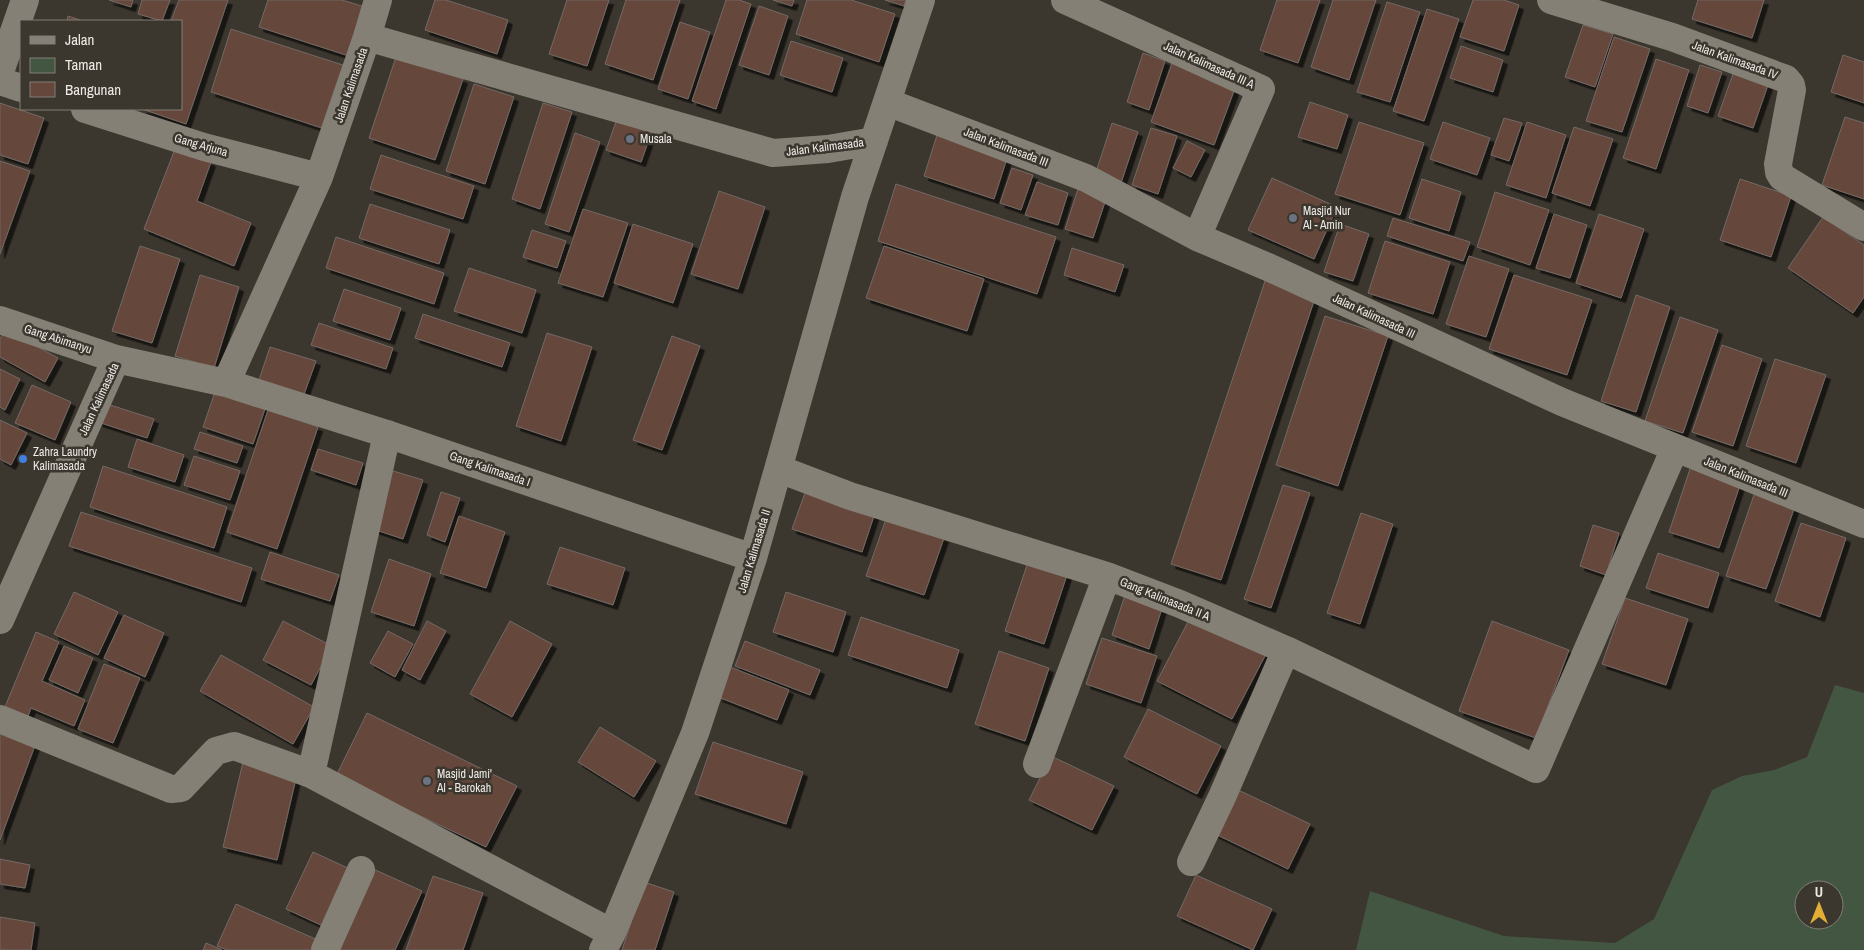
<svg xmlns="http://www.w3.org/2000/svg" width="1864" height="950" font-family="'Archivo Narrow',sans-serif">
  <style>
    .green { fill: #425641; fill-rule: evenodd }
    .building { fill: #65473b; stroke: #736965; filter: url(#shadow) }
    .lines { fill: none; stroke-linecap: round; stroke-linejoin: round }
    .street { stroke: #858076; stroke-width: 28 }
    .worship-dot { fill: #6b7280; stroke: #3b362e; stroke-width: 2 }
    .shop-dot { fill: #3f7fe0; stroke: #3b362e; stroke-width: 2 }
    .labels { text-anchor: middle; stroke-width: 5; stroke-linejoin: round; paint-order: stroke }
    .street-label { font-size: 12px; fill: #edeae5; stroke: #3b362e }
    .poi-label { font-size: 12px; fill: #edeae5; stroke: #3b362e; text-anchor: start }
  </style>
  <defs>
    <filter id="shadow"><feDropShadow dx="4.5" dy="4.5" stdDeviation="0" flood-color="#0009"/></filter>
  </defs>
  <rect width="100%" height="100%" fill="#3b362e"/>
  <!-- green -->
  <path class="green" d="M1835,685L1864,693V950H1356L1370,891L1504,936L1615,943L1654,919L1712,790L1742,776L1774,770L1807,757ZM1804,890H1834V920H1804Z"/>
  <!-- building -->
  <path class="building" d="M109,0H133L131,7Z
    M142,0H170L162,21L138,14Z
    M179,0H228L186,124L142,109H181V21H171Z
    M268,0H342L365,7L349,56L259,27Z
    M435,0H446L508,20L497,54L425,30Z
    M567,0H609L587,66L549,54Z
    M626,0H680L653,80L605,64Z
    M726,0H739L751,4L716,109L692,101Z
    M773,0H794L792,6Z
    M807,0H851L895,14L879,62L796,34Z
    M885,0H906L904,6Z
    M1277,0H1320L1298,63L1260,50Z
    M1333,0H1376L1349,80L1311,67Z
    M1473,0H1504L1519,5L1504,51L1460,37Z
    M1698,0H1764L1752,38L1692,19Z
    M1387,2L1420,12L1390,102L1357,92Z
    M759,6L788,16L769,75L739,65Z
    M1427,9L1459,19L1424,121L1393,111Z
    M68,16L83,21H67Z
    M680,22L710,32L688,99L658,89Z
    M1583,25L1613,34L1595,87L1565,77Z
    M231,29L349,67L328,130L211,92Z
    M1614,37L1650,49L1622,132L1586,121Z
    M791,41L843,58L832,92L780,75Z
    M1461,46L1503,60L1493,92L1450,78Z
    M1143,53L1165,61L1149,110L1127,102Z
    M1175,55L1238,80L1214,145L1151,122Z
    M1843,55L1864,62V103L1831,92Z
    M396,57L463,79L435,160L369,138Z
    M1656,59L1689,70L1656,169L1623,158Z
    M1700,65L1722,72L1708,113L1687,106Z
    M1733,74L1768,85L1753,128L1718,116Z
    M474,84L514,97L485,184L446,171Z
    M1310,102L1348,115L1337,149L1298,137Z
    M0,103L44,118L28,164L0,155Z
    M543,103L572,112L540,209L512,199Z
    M618,116L653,128L641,162L606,150Z
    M1845,117L1864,123V199L1822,185Z
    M1504,118L1522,123L1509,161L1491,155Z
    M1359,122L1424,143L1400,215L1335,194Z
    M1443,122L1490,138L1477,175L1430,159Z
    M1527,122L1566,135L1546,198L1506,185Z
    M1112,123L1138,132L1121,183L1095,175Z
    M1574,127L1613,139L1590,206L1552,193Z
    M1151,128L1177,136L1158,194L1132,185Z
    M938,132L1008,155L994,199L924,176Z
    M575,133L600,142L569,232L545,224Z
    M1187,141L1205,150L1191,177L1173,168Z
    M175,149L211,162L197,201L251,223L234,266L144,229Z
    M381,155L474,186L463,219L370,189Z
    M0,161L30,171L0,254Z
    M1012,168L1033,175L1021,210L1000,203Z
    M1272,178L1337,207L1314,259L1248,230Z
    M1422,179L1461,192L1449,231L1409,218Z
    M1740,179L1791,196L1771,257L1720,240Z
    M1037,182L1068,193L1058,225L1025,215Z
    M896,184L1056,237L1037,294L878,241Z
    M1078,189L1106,199L1093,238L1065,229Z
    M719,191L765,207L738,289L691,274Z
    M1495,192L1549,210L1530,265L1477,247Z
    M370,204L450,230L439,264L359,238Z
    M583,209L628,223L603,297L558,283Z
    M1554,214L1587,225L1570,278L1536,268Z
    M1599,214L1644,229L1621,298L1576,283Z
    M1823,217L1864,245V297L1853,313L1788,268Z
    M1393,218L1470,242L1463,261L1387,236Z
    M633,224L693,244L673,303L614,283Z
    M1340,224L1369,234L1353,281L1324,272Z
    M532,230L566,241L557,268L523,257Z
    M336,237L444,273L434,304L326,268Z
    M1385,241L1450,262L1433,314L1368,293Z
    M140,246L180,259L152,343L112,331Z
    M884,246L984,279L967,331L866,298Z
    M1072,248L1124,265L1115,292L1064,275Z
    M1469,256L1509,269L1486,337L1446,324Z
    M469,268L536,290L522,333L454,311Z
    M200,275L239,287L214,368L175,356Z
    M1514,275L1592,300L1567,375L1489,349Z
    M1266,278L1316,295L1221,580L1171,564Z
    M344,289L401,308L390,340L333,321Z
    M1636,295L1670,307L1636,412L1601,401Z
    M423,314L510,343L502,367L415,338Z
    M1325,316L1388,336L1338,486L1276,465Z
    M1680,317L1718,330L1683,433L1645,421Z
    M319,323L393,348L386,369L311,345Z
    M5,329L58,358L45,382L0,357V339Z
    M547,333L592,347L561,441L516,426Z
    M672,336L700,346L662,450L633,440Z
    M1722,345L1762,359L1733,446L1692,432Z
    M270,347L316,361L303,397L258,383Z
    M1775,359L1826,375L1796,463L1746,446Z
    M0,369L20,379L5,410L0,407Z
    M32,385L71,402L55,440L15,423Z
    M216,389L266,406L253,444L203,427Z
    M104,403L154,419L147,438L98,422Z
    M268,410L318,427L277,549L227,532Z
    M0,420L27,433L11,465L0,459Z
    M200,432L243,446L237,463L194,449Z
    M137,439L184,455L175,482L128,467Z
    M318,449L363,463L356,485L311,470Z
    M194,456L240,471L230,500L184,485Z
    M1692,463L1742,479L1719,548L1669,532Z
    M103,466L227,507L214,548L90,507Z
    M390,470L423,480L403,539L370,528Z
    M1283,485L1310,493L1271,608L1244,599Z
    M806,490L875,513L862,552L792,529Z
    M441,492L460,498L445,542L427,535Z
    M1755,492L1795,506L1766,589L1726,576Z
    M81,512L252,568L241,602L69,546Z
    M1361,513L1393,524L1360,624L1327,613Z
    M459,516L505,532L486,588L440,573Z
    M886,519L944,538L924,595L866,576Z
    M1801,523L1846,538L1820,617L1775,601Z
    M1593,525L1619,533L1606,575L1580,566Z
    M560,547L625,568L613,605L547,584Z
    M270,552L339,575L330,601L261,579Z
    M1658,553L1719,573L1708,608L1646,588Z
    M389,559L431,574L414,626L371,612Z
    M1028,562L1067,575L1044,644L1005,631Z
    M1127,589L1164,602L1149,649L1112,635Z
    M74,592L118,612L98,655L54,634Z
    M786,592L846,612L833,652L773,632Z
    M1625,598L1688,619L1666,685L1602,664Z
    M124,615L164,633L145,677L104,658Z
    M1191,616L1266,654L1232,719L1157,681Z
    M861,617L959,650L947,688L848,655Z
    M283,621L332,646L311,685L263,660Z
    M427,621L446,631L420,680L402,670Z
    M510,621L552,644L512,717L470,694Z
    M1492,621L1569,650L1536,738L1459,711Z
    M388,631L413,644L395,677L370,663Z
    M36,632L59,642L42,681L85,700L74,726L31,708L25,724L2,714Z
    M1102,638L1157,656L1141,703L1086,684Z
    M745,641L820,670L810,695L735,666Z
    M64,646L93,658L78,693L49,680Z
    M999,651L1049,668L1025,741L975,724Z
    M221,655L314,707L293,744L200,691Z
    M104,664L140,678L113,743L78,729Z
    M730,667L789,690L777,720L718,697Z
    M1148,709L1221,746L1197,794L1124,757Z
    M367,713L517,786L486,847L336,776Z
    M0,727L37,740L0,840Z
    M600,727L656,761L634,797L578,762Z
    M713,742L803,772L786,824L695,794Z
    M1051,756L1114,786L1092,830L1029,800Z
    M243,762L297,774L277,860L223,847Z
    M1234,788L1310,824L1288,869L1213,833Z
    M313,852L350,869L323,926L286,909Z
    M0,859L30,865L25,888L0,884Z
    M371,868L422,891L395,950H336Z
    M1196,875L1272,909L1253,950L1177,916Z
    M433,876L483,893L463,950H406Z
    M644,882L674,892L655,950H622Z
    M236,904L320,941L316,950H227L217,946Z
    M0,917L35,923L31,950H0Z
    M206,943L222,950H203Z"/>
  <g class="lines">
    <!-- street -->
    <path class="street" d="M1065,0L1261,89L1197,237
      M1551,0L1672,37L1786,79L1791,85L1792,90L1778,164L1779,172L1782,177L1864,227
      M367,37L773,153L828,149L874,141
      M0,72L25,0
      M0,81L21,88
      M887,102L1086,178L1197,237L1268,267L1562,402L1864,524
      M85,109L204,147L319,177
      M0,320L116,359L226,383L387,434L753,558
      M226,383L319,177L367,37L378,0
      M779,469L850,496L1107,576L1180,604L1286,650L1536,769L1675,448
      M0,620L116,359
      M0,719L171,789L181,788L216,751L234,746L311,774L612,933
      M1037,764L1107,576
      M311,774L387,434
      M1191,862L1222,797L1286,650
      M325,950L361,870
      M603,950L612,933L695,733L753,558L855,197L921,0"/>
  </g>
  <!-- markers -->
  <g class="worship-dot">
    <circle cx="630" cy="139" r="5"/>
    <circle cx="1293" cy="218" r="5"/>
    <circle cx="427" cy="781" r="5"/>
  </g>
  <circle class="shop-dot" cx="23" cy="459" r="5"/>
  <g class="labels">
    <!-- street labels -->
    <g class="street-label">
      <text transform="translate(1735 60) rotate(20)" y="4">Jalan Kalimasada IV</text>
      <text transform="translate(1209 65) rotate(24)" y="4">Jalan Kalimasada III A</text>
      <text transform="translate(351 85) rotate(-71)" y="4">Jalan Kalimasada</text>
      <text transform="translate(201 145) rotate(16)" y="4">Gang Arjuna</text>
      <text transform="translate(825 147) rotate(-7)" y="4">Jalan Kalimasada</text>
      <text transform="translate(1006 147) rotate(21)" y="4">Jalan Kalimasada III</text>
      <text transform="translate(1374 316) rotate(25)" y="4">Jalan Kalimasada III</text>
      <text transform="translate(58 339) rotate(18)" y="4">Gang Abimanyu</text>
      <text transform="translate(99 399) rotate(-65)" y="4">Jalan Kalimasada</text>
      <text transform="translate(490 469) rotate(19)" y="4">Gang Kalimasada I</text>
      <text transform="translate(1746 477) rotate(22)" y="4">Jalan Kalimasada III</text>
      <text transform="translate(754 551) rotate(-73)" y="4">Jalan Kalimasada II</text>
      <text transform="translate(1165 599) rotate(22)" y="4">Gang Kalimasada II A</text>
    </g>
    <!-- poi labels -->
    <g class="poi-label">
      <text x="640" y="143">Musala</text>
      <text x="1303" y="215">Masjid Nur<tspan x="1303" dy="14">Al - Amin</tspan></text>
      <text x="33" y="456">Zahra Laundry<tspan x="33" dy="14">Kalimasada</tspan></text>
      <text x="437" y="778">Masjid Jami'<tspan x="437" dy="14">Al - Barokah</tspan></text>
    </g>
  </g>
  <!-- legend -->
  <rect x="20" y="20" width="162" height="90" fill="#3b362e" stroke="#827e77"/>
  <rect x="30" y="36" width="25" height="8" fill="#858076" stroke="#827e77"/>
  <text x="65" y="45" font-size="15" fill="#edeae5">Jalan</text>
  <rect x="30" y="58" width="25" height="15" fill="#425641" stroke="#827e77"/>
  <text x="65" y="70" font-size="15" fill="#edeae5">Taman</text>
  <rect x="30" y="82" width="25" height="15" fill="#65473b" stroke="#827e77"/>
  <text x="65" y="95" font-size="15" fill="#edeae5">Bangunan</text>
  <!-- north arrow -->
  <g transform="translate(1819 905)"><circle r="24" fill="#3b362e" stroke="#827e77"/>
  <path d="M0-4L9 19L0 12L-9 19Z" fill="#e3ae34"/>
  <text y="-8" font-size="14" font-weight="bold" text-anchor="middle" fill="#edeae5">U</text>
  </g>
</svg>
